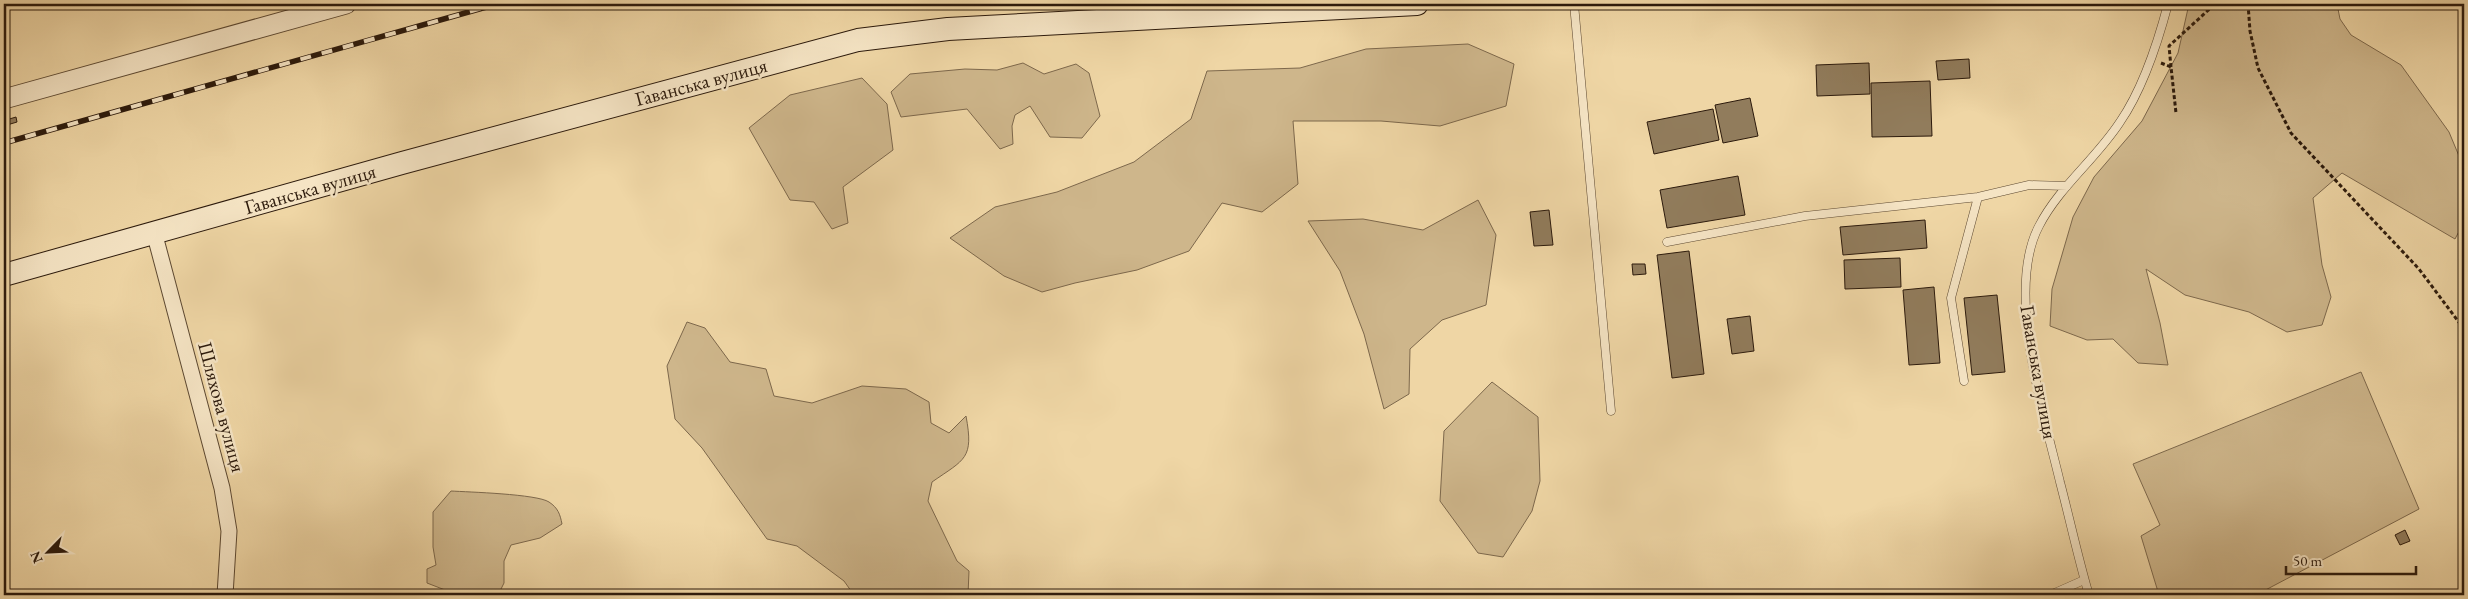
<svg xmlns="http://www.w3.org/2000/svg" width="2468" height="599" font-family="'EB Garamond',serif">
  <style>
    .green { fill: #ceb68b; stroke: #7d684c }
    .building { fill: #917c5c; stroke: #2c1a0c }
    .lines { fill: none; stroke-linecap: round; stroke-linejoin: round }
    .service-casing { stroke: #5d4932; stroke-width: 9 }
    .minor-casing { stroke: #5d4932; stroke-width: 17 }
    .tertiary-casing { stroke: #5d4932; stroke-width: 21 }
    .secondary-casing { stroke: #2c1a0c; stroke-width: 24 }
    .path { stroke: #2c1a0c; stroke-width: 3; stroke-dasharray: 4 2.5; stroke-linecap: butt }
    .service { stroke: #f5e4c4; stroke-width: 8 }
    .minor { stroke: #f5e4c4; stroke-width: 15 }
    .tertiary { stroke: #f5e4c4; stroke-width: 19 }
    .secondary { stroke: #f5e4c4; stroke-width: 22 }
    .rail-casing { stroke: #2c1a0c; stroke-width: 5.5 }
    .rail { stroke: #f5e4c4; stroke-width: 4; stroke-dasharray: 11; stroke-linecap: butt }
    .labels { text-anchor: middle; stroke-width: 5; stroke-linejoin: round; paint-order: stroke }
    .street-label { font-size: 20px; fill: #2c1a0c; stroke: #f5e4c4 }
  </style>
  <rect width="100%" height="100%" fill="#efd6a5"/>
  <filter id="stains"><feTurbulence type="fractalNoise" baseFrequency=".004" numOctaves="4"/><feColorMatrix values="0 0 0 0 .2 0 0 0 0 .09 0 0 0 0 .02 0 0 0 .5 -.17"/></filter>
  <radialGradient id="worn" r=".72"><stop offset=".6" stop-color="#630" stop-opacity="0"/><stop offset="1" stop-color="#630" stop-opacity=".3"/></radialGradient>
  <!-- green -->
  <path class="green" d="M2189,4H2337L2340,19L2351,35L2401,65L2449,132L2464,168V222L2455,239L2342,173L2313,198L2322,265L2331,297L2322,325L2287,332L2249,312L2185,295L2146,269L2160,323L2168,365L2138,363L2113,339L2087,340L2050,326L2052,289L2073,217L2094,177L2142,121L2178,53Z
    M1468,44L1514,64L1506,106L1440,126L1381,121H1293L1298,184L1262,212L1222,203L1189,251L1137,270L1075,283L1042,292L1004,276L950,238L995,207L1057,192L1134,162L1191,119L1207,71L1300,68L1366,49Z
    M1023,63L1044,74L1076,64L1089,73L1100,116L1082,138L1050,137L1030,106L1015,115L1012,126L1013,144L1000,149L967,109L901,117L891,92L910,74L965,69L997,70Z
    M862,78L887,104L893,150L843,187L848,223L832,229L814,202L790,200L749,128L790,95Z
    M1478,200L1496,235L1486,305L1442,320L1410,349L1409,394L1384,409L1364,334L1340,271L1308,221L1363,219L1423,230Z
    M687,322L705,328L730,362L766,369L774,396L812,403L862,386L906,389L929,402L931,423L949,433L966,416C974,459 965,459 932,482L928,501L957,561L969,571L968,595H854L844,581L797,546L767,539L702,448L675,419L667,366Z
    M2361,372L2419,509L2256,595H2159L2141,536L2160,525L2133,464Z
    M1492,382L1538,417L1540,481L1532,511L1503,557L1478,553L1440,501L1444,431Z
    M451,491C468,492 537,494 549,502C558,508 560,514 562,524L540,538L511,545L504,561V583L498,595H458L427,583V569L436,565L433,547V512Z"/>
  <!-- building -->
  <path class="building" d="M1969,59L1970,78L1938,80L1936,61Z
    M1869,63L1870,94L1817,96L1816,65Z
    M1930,81L1932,136L1872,137L1871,83Z
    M1750,98L1758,136L1723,143L1715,105Z
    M1713,109L1719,140L1654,154L1647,122Z
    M16,117L17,122L7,125L6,120Z
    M1738,176L1745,215L1667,228L1660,190Z
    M1549,210L1553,245L1534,246L1530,212Z
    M1925,220L1927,248L1843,255L1840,227Z
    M1689,251L1704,374L1672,378L1657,255Z
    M1900,258L1901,287L1845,289L1844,260Z
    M1632,264H1645L1646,274L1633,275Z
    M1934,287L1940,363L1909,365L1903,290Z
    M1997,295L2005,372L1972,375L1964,298Z
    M1750,316L1754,351L1732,354L1727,319Z
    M2405,530L2410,541L2400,545L2395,535Z"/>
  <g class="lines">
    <!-- service casing -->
    <g class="service-casing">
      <path id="service" d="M1574,4L1611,411
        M1667,242L1805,216L1978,197L2029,185L2067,186
        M1964,381L1951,298L1978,197
        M2050,595L2084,580
        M2089,595C2078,558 2070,520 2060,482C2044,415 2005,290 2039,226C2059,187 2096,159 2120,122C2142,90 2158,42 2168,4"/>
    </g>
    <!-- minor casing -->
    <g class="minor-casing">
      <path id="minor" d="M154,232L222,488L229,531L225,595"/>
    </g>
    <!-- tertiary casing -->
    <g class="tertiary-casing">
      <path id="tertiary" d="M4,99L346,4"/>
    </g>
    <!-- secondary casing -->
    <g class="secondary-casing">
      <path id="secondary" d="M4,275L402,163L858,40L948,29L1417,4"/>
    </g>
    <!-- path -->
    <path class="path" d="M2248,4L2250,31L2258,68L2291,133L2419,269L2464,329
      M2161,63L2171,67L2176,113
      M2171,67L2169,46L2215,4"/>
    <!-- service -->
    <use href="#service" class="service"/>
    <!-- minor -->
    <use href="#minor" class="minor"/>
    <!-- tertiary -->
    <use href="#tertiary" class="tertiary"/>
    <!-- secondary -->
    <use href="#secondary" class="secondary"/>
    <!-- rail casing -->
    <g class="rail-casing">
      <path id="rail" d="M4,143L497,4"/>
    </g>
    <!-- rail -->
    <use href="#rail" class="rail"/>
  </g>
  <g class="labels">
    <!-- street labels -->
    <g class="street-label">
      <text transform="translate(701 82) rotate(-15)" y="7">Гаванська вулиця</text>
      <text transform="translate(310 189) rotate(-16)" y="7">Гаванська вулиця</text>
      <text transform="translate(2039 372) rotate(80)" y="7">Гаванська вулиця</text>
      <text transform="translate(222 407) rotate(75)" y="7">Шляхова вулиця</text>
    </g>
  </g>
  <!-- margin -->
  <rect width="2468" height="599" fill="none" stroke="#efd6a5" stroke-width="20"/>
  <rect x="5" y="5" width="2458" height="589" fill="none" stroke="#2c1a0c" stroke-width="2.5"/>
  <rect x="10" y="10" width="2448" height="579" fill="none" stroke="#2c1a0c"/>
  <!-- north arrow -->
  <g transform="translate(48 552) rotate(246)" stroke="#f5e4c4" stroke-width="4" paint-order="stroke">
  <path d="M0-4L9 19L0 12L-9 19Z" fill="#2c1a0c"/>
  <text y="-8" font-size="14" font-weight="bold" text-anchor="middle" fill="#2c1a0c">N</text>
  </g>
  <!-- scale -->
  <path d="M2286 566v8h130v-8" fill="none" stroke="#2c1a0c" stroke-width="2.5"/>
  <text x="2293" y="566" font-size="15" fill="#2c1a0c" stroke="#f5e4c4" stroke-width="4" paint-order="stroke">50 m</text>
  <rect width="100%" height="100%" filter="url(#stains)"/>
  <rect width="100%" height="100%" fill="url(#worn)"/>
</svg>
